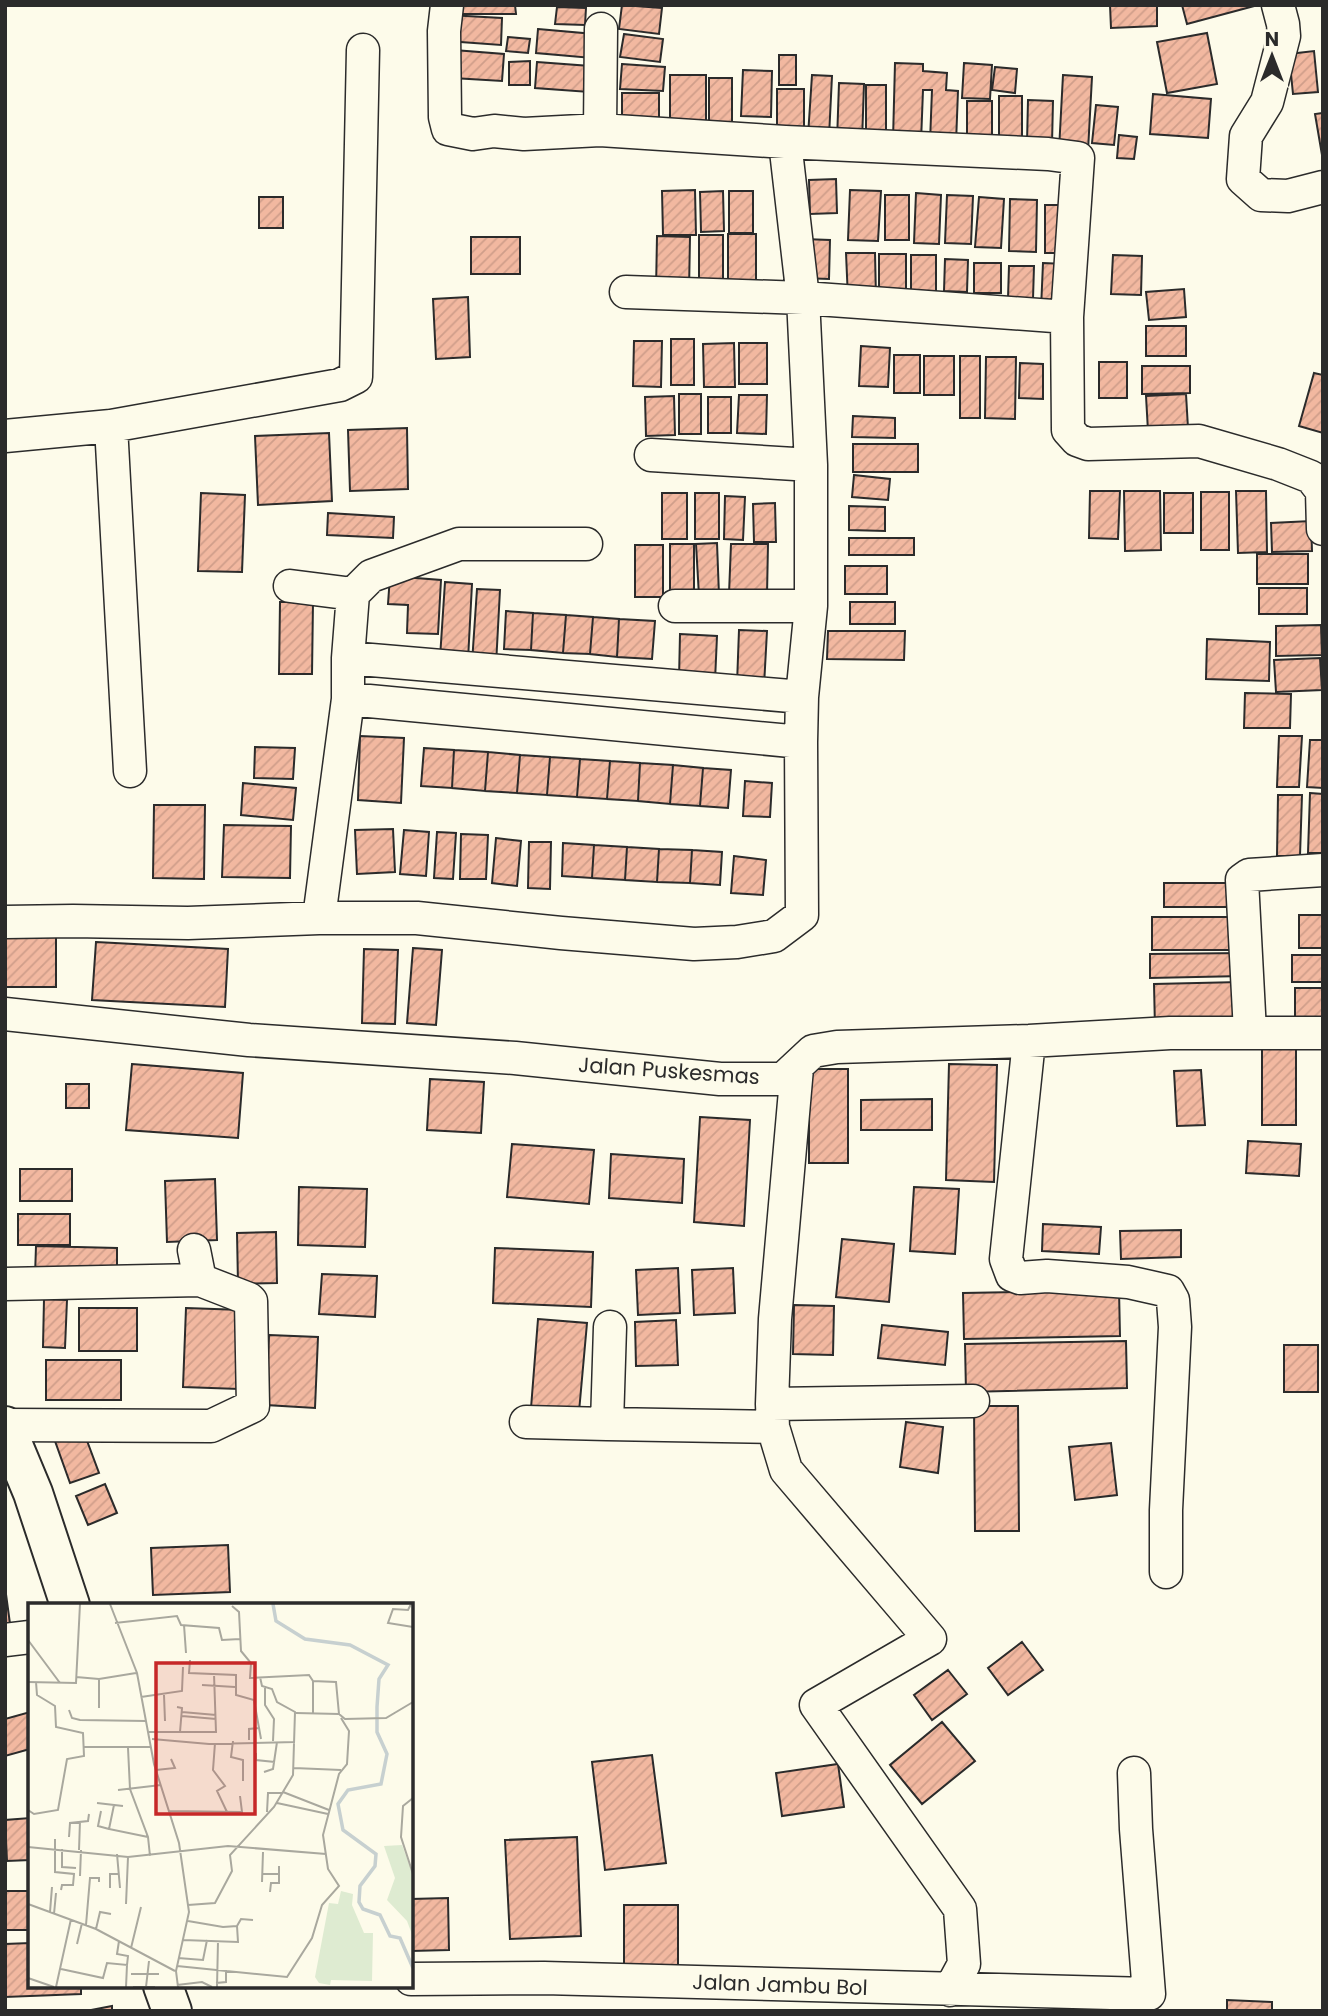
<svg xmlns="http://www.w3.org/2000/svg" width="1328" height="2016" font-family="Poppins,sans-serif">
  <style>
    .building { fill: url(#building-hatch); stroke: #2b2b2b; stroke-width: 2 }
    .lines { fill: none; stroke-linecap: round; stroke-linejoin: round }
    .street-casing { stroke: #2b2b2b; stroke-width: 35 }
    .secondary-casing { stroke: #2b2b2b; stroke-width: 42 }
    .street { stroke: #fdfbea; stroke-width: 32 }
    .secondary { stroke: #fdfbea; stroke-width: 38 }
    .labels { text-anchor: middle; stroke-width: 5; stroke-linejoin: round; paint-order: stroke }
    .street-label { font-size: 21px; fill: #2b2b2b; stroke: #fdfbea }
    .inset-river { fill: none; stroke: #c7d0d0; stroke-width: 3.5 }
    .inset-road { fill: none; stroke: #a9a89e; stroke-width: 2 }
    .view { fill: #c62828; fill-opacity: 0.15; stroke: #c62828; stroke-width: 3.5 }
    .inset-edge { fill: none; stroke: #2b2b2b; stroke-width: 3.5 }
  </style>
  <defs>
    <pattern id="building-hatch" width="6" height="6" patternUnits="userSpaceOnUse" patternTransform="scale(1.75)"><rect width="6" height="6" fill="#f2b8a0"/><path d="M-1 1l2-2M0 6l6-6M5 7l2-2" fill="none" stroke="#d09e8a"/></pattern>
  </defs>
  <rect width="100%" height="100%" fill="#fdfbea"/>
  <!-- building -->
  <path class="building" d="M458,5H515L516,14H458Z
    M622,5L662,8L659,34L619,29Z
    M1110,5H1157V26L1111,28Z
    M1182,5H1258L1187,24Z
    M557,7L586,8L585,25L555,24Z
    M448,15L502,18L501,45L447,41Z
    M538,29L594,34L592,58L536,53Z
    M1207,33L1217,84L1167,93L1157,42Z
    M624,34L663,39L660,62L620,57Z
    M508,37L530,39L528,53L506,51Z
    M454,50L504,54L502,81L453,78Z
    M1314,51L1318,92L1293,94L1289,54Z
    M779,55H796V85H779Z
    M530,61V85H509V62Z
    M537,62L590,66L589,92L535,88Z
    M895,63L923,64V71L947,73L946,90L958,91L956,143L930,142L932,90H923L921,142L893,140Z
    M964,63L992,65L990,99L962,98Z
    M622,64L665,67L663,91L620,89Z
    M995,67L1017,69L1015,93L992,90Z
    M743,70L772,71L771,117L741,116Z
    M670,75H706V127H670Z
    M812,75L832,76L829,137L808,136Z
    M1063,75L1092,77L1088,151L1059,150Z
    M709,78H732V130H709Z
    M839,83L864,84L862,142L837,141Z
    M866,85H886V140H866Z
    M777,89H804V138H777Z
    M622,93H659V124L622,125Z
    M1153,94L1211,99L1208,138L1150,134Z
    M999,96H1022V144H999Z
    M1028,100L1053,101L1052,144L1027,143Z
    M967,101H992V150H967Z
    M1096,105L1118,107L1114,145L1092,143Z
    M1323,113V155H1322L1315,114Z
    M1119,135L1137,137L1134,159L1117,158Z
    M836,179L837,213L810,214L809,180Z
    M695,190L696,235H663L662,191Z
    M850,190L881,191L878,241L848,240Z
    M723,191L724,231L701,232L700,192Z
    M729,191H753V233H729Z
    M916,193L941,195L939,244L914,243Z
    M885,195H909V240H885Z
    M947,195L973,196L971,244L945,243Z
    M259,197H283V228H259Z
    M979,197L1004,199L1001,248L975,247Z
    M1010,199L1037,200L1036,252L1009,251Z
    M1045,205H1070V253H1045Z
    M728,234H756V282H728Z
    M699,235H723V285H699Z
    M657,236L690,237L689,291L656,290Z
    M471,237H520V274H471Z
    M803,239L830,240L829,279L802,278Z
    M846,253H875L876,298L848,299Z
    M879,254H906V291H879Z
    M911,255H936V292H911Z
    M1113,255L1142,256L1141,295L1111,294Z
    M945,259L968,260L967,292L944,291Z
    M974,263H1001V293H974Z
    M1043,263L1065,264L1063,310L1041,309Z
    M1009,266H1034L1033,299L1008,298Z
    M1184,289L1186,317L1149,320L1146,292Z
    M468,297L470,357L436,359L433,299Z
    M1146,326H1186V356H1146Z
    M671,339H694V385H671Z
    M634,341H662L661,387L633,386Z
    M734,343L735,387H704L703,344Z
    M739,343H767V384H739Z
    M861,346L890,348L888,387L859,386Z
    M894,355H920V393H894Z
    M924,356H954V395H924Z
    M960,356H980V418H960Z
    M986,357H1016L1015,419L985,418Z
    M1099,362H1127V398H1099Z
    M1020,363L1043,364V399L1019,398Z
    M1142,366H1190V393L1142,394Z
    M1314,373L1323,375V433L1299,426Z
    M679,394H701V434H679Z
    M1186,394L1188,428L1148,431L1146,396Z
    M739,395H767L766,434L737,433Z
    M674,396L675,435L646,436L645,397Z
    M708,397H731V433H708Z
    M853,416L895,418V438L852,437Z
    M407,428L408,489L350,491L348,430Z
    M329,433L332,501L258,505L255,436Z
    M853,444H918V472H853Z
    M854,475L890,479L888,500L852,497Z
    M1090,491H1120L1118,539L1089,538Z
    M1124,491H1160L1161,550L1125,551Z
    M1236,491H1266L1267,552L1238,553Z
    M1201,492H1229V550H1201Z
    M201,493L245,495L242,572L198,571Z
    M662,493H687V539H662Z
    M695,493H719V539H695Z
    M1164,493H1193V533H1164Z
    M725,496L745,497L743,540L724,539Z
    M775,503L776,542H754L753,504Z
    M849,506L885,507V531L849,530Z
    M328,513L394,517L393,538L327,535Z
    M1311,521L1312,551L1272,552L1271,523Z
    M849,538H914V555H849Z
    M717,543L719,595L699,596L696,544Z
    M670,544H694V598H670Z
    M731,544H768L767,595L729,594Z
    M635,545H663V597H635Z
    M1257,554H1308V584H1257Z
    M845,566H887V594H845Z
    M390,576L441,580L438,634L407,633L408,605L388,604Z
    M445,582L472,584L468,660L440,658Z
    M1259,588H1307V614H1259Z
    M477,589L500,590L496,665L472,663Z
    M280,602H313L312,674H279Z
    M850,602H895V624H850Z
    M506,611L533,613L531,650L504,649Z
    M533,613L566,615L563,653L531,650Z
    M566,615L593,617L590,654L563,653Z
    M593,617L619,619L617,657L590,654Z
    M619,619L655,621L652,659L617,657Z
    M1321,625L1322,655L1276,656V626Z
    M739,630L767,631L764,686L737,684Z
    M828,631H905L904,660L827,659Z
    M680,634L717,636L715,681L679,679Z
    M1207,639L1270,642L1269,681L1206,679Z
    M1320,658L1322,690L1276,692L1274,660Z
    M1245,693L1291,694L1290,728H1244Z
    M360,736L404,738L401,803L358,800Z
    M1279,736H1302L1299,787H1277Z
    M1310,740H1323V788L1307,787Z
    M255,747L295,748L293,779L254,778Z
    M424,748L454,750L452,788L421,786Z
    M454,750L488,752L485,791L452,788Z
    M488,752L520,755L517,793L485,791Z
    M520,755L550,757L547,795L517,793Z
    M550,757L580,759L577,797L547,795Z
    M580,759L610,761L607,799L577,797Z
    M610,761L640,763L638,801L607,799Z
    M640,763L673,765L670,804L638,801Z
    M673,765L703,768L700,806L670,804Z
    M703,768L731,770L728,808L700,806Z
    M745,781L772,783L770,817L743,816Z
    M243,783L296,788L293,820L241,815Z
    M1310,793L1323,794V853H1308Z
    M1278,795H1302L1300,856H1277Z
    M154,805H205L204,879L153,878Z
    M224,825L291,826L290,878L222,877Z
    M393,829L395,872L357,874L355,830Z
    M404,830L429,832L426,876L400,874Z
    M437,832L456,833L453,879L434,878Z
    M461,834L488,835L486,879H460Z
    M496,838L521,841L517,886L492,883Z
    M529,842H551L550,889L528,888Z
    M563,843L594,845L592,878L562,876Z
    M594,845L627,847L625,880L592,878Z
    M627,847L659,849L657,882L625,880Z
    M659,849L692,850L690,883L657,882Z
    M692,850L722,852L720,885L690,883Z
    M734,856L766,860L763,895L731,893Z
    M1164,883H1238V907H1164Z
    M1299,915H1323V948H1299Z
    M1152,917H1238V950H1152Z
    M5,933H56V987H5Z
    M96,942L228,949L225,1007L92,1000Z
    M413,948L442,950L436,1025L407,1023Z
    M364,949L398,950L395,1024L362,1023Z
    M1243,953V976L1150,978V954Z
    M1292,955H1323V982H1292Z
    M1240,982L1241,1026L1155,1028L1154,984Z
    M1295,988H1323V1031H1295Z
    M1262,1048H1296V1125H1262Z
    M132,1064L243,1073L238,1138L126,1130Z
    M949,1064L997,1065L994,1182L946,1180Z
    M809,1069H848V1163H809Z
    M1201,1070L1205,1125L1177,1126L1174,1071Z
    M430,1079L484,1082L481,1133L427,1130Z
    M66,1084H89V1108H66Z
    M932,1099V1130H861V1100Z
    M700,1117L750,1120L744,1226L694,1222Z
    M1248,1141L1301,1144L1299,1176L1246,1173Z
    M512,1144L594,1150L589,1204L507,1197Z
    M611,1154L684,1159L682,1203L609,1198Z
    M20,1169H72V1201H20Z
    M215,1179L217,1240L167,1242L165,1181Z
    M299,1187L367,1189L365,1247L298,1245Z
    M914,1187L959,1189L955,1254L910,1251Z
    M18,1214H70V1245H18Z
    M1043,1224L1101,1227L1099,1254L1042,1251Z
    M1181,1230V1257L1121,1259L1120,1231Z
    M276,1232L277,1283L238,1284L237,1233Z
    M842,1239L894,1244L889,1302L836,1297Z
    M36,1246L117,1248V1278L35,1276Z
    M495,1248L593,1252L591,1307L493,1303Z
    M678,1268L680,1313L638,1315L636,1270Z
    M733,1268L735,1313L694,1315L692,1270Z
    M322,1274L377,1276L375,1317L319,1314Z
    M1119,1290L1120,1336L964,1339L963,1293Z
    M44,1299L67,1300L65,1348L43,1347Z
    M794,1305L834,1306L833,1355L793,1354Z
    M79,1308H137V1351H79Z
    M186,1308L242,1310L239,1389L183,1387Z
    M538,1319L587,1323L579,1412L531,1408Z
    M676,1320L678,1365L636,1366L635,1322Z
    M882,1325L948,1332L945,1365L878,1358Z
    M269,1335L318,1337L315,1408L266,1405Z
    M1126,1341L1127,1388L966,1392L965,1344Z
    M1284,1345H1318V1392H1284Z
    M46,1360H121V1400H46Z
    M974,1406H1018L1019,1531H975Z
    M906,1422L943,1427L938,1473L900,1467Z
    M83,1430L99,1473L70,1483L55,1441Z
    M1111,1443L1117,1495L1075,1500L1069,1447Z
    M105,1484L117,1513L88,1525L76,1496Z
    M228,1545L230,1592L153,1595L151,1548Z
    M5,1587L11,1631H5Z
    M1022,1642L1043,1670L1008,1695L988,1668Z
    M948,1670L967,1694L932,1720L914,1695Z
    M30,1712V1749L5,1756V1719Z
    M942,1722L975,1761L922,1804L890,1765Z
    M652,1755L666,1863L605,1870L592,1762Z
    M838,1764L844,1807L782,1816L776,1773Z
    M30,1818V1860L7,1861L5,1820Z
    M577,1837L581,1936L510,1939L505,1840Z
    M5,1891H30V1930H5Z
    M448,1898L449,1950L411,1951V1899Z
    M624,1905H678V1972H624Z
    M30,1943V1986H81V1994L5,1997V1944Z
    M1227,2000L1272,2002V2011H1227Z
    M112,2006V2011H86Z"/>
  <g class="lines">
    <!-- street casing -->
    <g class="street-casing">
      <path id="street" d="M447,5L444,31L445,117L448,129L473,134L494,131L524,134L600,130L785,142L1048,154L1078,158L1067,317L1068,430L1077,440L1088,444L1199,441L1278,464L1311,477L1322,491L1323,529
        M1278,5L1283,24L1284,36L1267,102L1246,136L1243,179L1261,195L1288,196L1323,187
        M600,130L601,29
        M626,292L803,298L1067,317
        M111,426L130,771
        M5,436L111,426L340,385L356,377L363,50
        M651,455L811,465
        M290,586L353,594L348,658V699L319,918
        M353,594L371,576L459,544H586
        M675,606H811
        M348,658L802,697
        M348,699L801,742
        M5,922L73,921L188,923L319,918H417L561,933L694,944L737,942L774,936L802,915L801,742L802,697L811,606V465L803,298L785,142
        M5,1014L249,1040L515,1058L720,1079H783L813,1051L837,1047L1029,1041L1170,1033H1323
        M1250,1032L1242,880L1249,875L1323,870
        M1029,1041L1006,1259L1012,1275L1020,1278L1047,1276L1128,1282L1168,1291L1173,1300L1175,1327L1166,1510V1572
        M797,1068L775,1319L772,1404L773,1427L786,1470L930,1639L816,1705L960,1909L964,1964L950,1990
        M5,1284L200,1280L194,1250
        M772,1404L973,1401
        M526,1422L607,1424L610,1327
        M607,1424L773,1427
        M5,1425L211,1426L253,1406L251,1301L249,1299L200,1280
        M5,1640L30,1637
        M411,1979L544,1978L1149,1994L1136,1829L1134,1773"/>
    </g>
    <!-- secondary casing -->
    <g class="secondary-casing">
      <path id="secondary" d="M5,1426L33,1493L70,1605
        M163,1986L172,2011"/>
    </g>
    <!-- street -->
    <use href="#street" class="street"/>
    <!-- secondary -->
    <use href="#secondary" class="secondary"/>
  </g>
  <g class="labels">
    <!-- street labels -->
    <g class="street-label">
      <text transform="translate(669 1071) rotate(4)" y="7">Jalan Puskesmas</text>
      <text transform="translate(780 1985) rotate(2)" y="7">Jalan Jambu Bol</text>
    </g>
  </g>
  <!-- overview -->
  <g transform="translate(28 1603)">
    <rect width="385" height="385" fill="#fdfbea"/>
    <path d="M374,242L385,272V334L379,318L359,297L367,275L356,243ZM313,288L325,291L324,302L336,330H345L344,378L303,377L302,382L291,380L287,374L301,300L310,301Z" fill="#deebd1"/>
    <path class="inset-river" d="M245,1L248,18L277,36L322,42L360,62L351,76L349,104V129L359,151L353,181L320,187L310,201L315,227L348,251L347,263L332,283L331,299L335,306L352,312L362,333L372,335L385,365"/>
    <path class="inset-road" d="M82,1L109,70L126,161L151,240L161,309L148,368L150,384M383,1L380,7L365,6L360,20L385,24M204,3L211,9L213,48L223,60L222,75L281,72L285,78L308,79L311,111L317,116L358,115L385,99M87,20L149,13L153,22L191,25L194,37L212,36M156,22L158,50M0,37L32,80M162,57L161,70L208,72V92L226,97L233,136M48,74L71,76L108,70M285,78V110M0,79L48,80L52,1M174,82L207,84M237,85V102L246,116L245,138M136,92L137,118M113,94L154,88L155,64M149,104L154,105L152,129M71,105V76M41,107L44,115L52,117L118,118M154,109L188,112M268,110L311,111M154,113L188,116M121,129H188L186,71M124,136L181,141L267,139M221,137V126L231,125M205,138L203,154L215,157V178M187,140L185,167L197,183L189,188L199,209M56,144H123M100,145L102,186L120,234L122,253M228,150V157L247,159M266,165L313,167M128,167L147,165L143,156M236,169L245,166L249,139M90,187L133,182M255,189L301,207M385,195L375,203L373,234L385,271M69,200L95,203M249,200L300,211M86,202L81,226L120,234M0,207L6,211L30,207L39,156L56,153L55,130L28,124L27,103L9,92L8,79M73,208L70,223L81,226M140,208L214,209L212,193M239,209L240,190H254M41,234L42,220L60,218L61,211M27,236V269L46,271L45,282H34L33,287M0,244L100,254L200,243L298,251M34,246V264L48,265M51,247L52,218M89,251L92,285M234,271H251V263M52,273L53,247M234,279L235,249M82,285V271H90M242,289L243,280H251V271M0,301L68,326L147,368M98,301L100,254M160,302L187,300L204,268L202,252L246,204L265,172L267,109L249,99L244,86L234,83L232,74M22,309L24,284M26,311L28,290M160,318L195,324L209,323L213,316L225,317M58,322L62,275H71V279M68,326L72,309L83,311M155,337L210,339L209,323M49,341L54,320M103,345L113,304M150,355L175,357L179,337M149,363L259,374L284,335L294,302L311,283L300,266L295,232L311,171L319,161L321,128L313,115M33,366L75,375L79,360L99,362L100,353L89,351L91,338M103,371H131M0,375L26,384M188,380L198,379V367M149,382L174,379L184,384M28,384L43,316M98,384L99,362M105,384H127M118,384L121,358M189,384L190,338"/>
    <path class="view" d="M128,60H227V211H128Z"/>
    <rect width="385" height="385" class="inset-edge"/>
  </g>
  <!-- border -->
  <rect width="1328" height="2016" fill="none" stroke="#2b2b2b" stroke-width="14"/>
  <!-- north arrow -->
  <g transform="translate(1272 56)" stroke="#fdfbea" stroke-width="5" paint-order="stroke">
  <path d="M0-5L12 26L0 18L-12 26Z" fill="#2b2b2b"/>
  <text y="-10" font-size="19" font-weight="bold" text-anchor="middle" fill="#2b2b2b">N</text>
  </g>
</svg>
